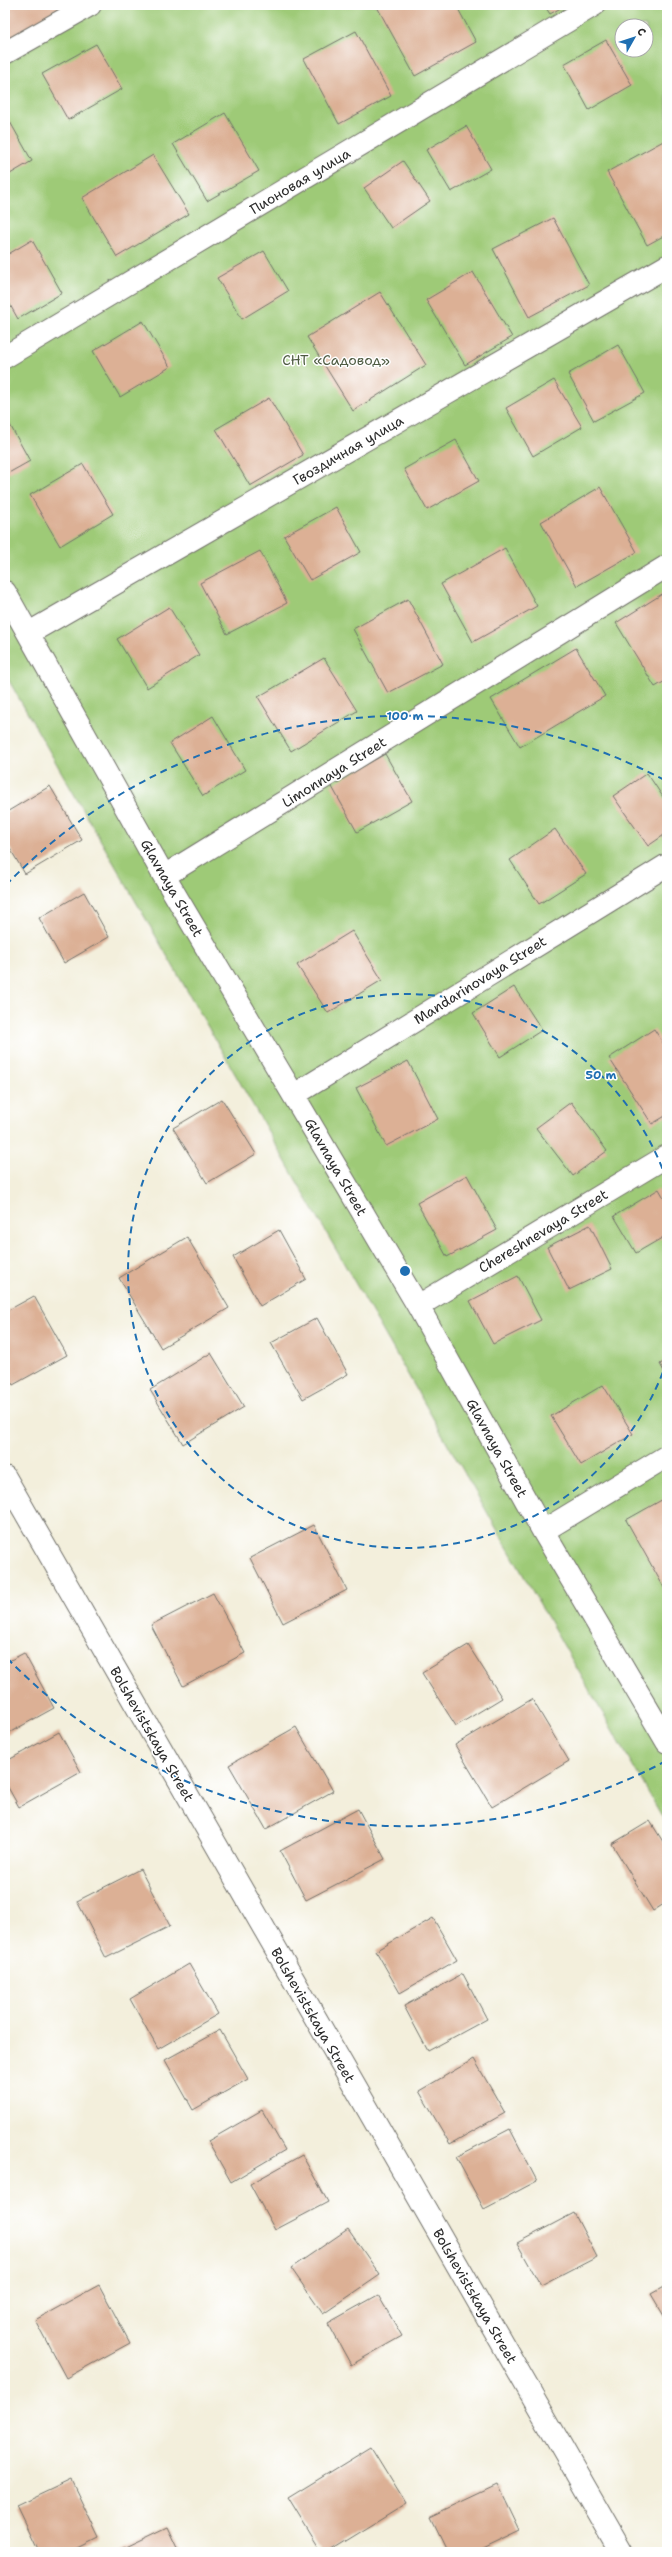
<svg xmlns="http://www.w3.org/2000/svg" width="672" height="2557" font-family="'Shantell Sans',sans-serif">
  <style>
    .green { fill: #9eca77; stroke: #647a51; fill-rule: evenodd }
    .building { fill: #dcb095 }
    .lines { fill: none; stroke-linecap: round; stroke-linejoin: round }
    .minor-casing { stroke: #717069; stroke-width: 24 }
    .minor { stroke: #fff; stroke-width: 22 }
    .ring { fill: none; stroke: #1f6fb2; stroke-width: 2; stroke-dasharray: 7 5 }
    .labels { text-anchor: middle; stroke-width: 3; stroke-linejoin: round; paint-order: stroke }
    .street-label { font-size: 14px; fill: #2b2b2b; stroke: #fff }
    .park-label { font-size: 14px; fill: #4e5b42; stroke: #fff }
    .centre { fill: #1f6fb2; stroke: #fff; stroke-width: 2 }
    .ring-label { font-size: 12px; text-anchor: middle; font-weight: bold; fill: #1f6fb2; stroke: #fff; stroke-width: 3; stroke-linejoin: round; paint-order: stroke }
  </style>
  <rect width="100%" height="100%" fill="#fff"/>
  <filter id="ink" filterUnits="userSpaceOnUse"><feTurbulence type="fractalNoise" baseFrequency=".025" numOctaves="2"/><feDisplacementMap in="SourceGraphic" scale="8" xChannelSelector="R" yChannelSelector="G"/><feConvolveMatrix kernelMatrix="1 2 1 2 8 2 1 2 1" color-interpolation-filters="sRGB"/></filter>
  <filter id="wash" filterUnits="userSpaceOnUse"><feTurbulence type="fractalNoise" baseFrequency=".012" numOctaves="4" result="noise"/><feDisplacementMap in="SourceGraphic" scale="16" xChannelSelector="R" yChannelSelector="G"/><feGaussianBlur stdDeviation="0.9" result="paint"/><feColorMatrix in="noise" values="0 0 0 0 0 0 0 0 0 0 0 0 0 0 0 0 0 1.4 0 .05"/><feComposite in="paint" operator="in"/></filter>
  <g filter="url(#wash)">
    <rect width="100%" height="100%" fill="#f3efdc"/>
    <!-- green -->
    <path class="green" d="M5,5H667V1825L5,674ZM622,26H646V50H622Z"/>
    <g id="blocks">
      <!-- building -->
      <path class="building" d="M5,5H66L5,42Z
        M376,5H456L476,42L415,76Z
        M544,5H566L550,14Z
        M356,31L391,96L339,124L304,59Z
        M606,40L632,85L589,110L564,64Z
        M96,44L122,89L68,120L42,74Z
        M5,113L32,161L5,177Z
        M225,113L259,171L207,201L173,144Z
        M466,126L491,169L451,192L426,150Z
        M667,139V234L647,245L607,172Z
        M153,155L189,214L117,257L82,198Z
        M403,161L430,201L391,228L364,188Z
        M553,218L589,285L529,317L493,249Z
        M32,240L62,293L18,319L5,296V256Z
        M264,251L288,291L242,319L217,278Z
        M473,272L512,337L465,365L426,300Z
        M380,292L426,365L353,411L307,337Z
        M143,321L170,367L120,397L93,351Z
        M618,345L645,393L594,421L568,374Z
        M554,380L582,427L533,456L506,408Z
        M269,398L303,455L250,486L216,429Z
        M5,416L30,461L5,475Z
        M456,440L479,481L427,510L404,469Z
        M83,464L113,514L60,546L30,495Z
        M600,487L637,552L577,586L541,522Z
        M336,507L361,552L310,580L284,536Z
        M505,548L537,606L473,642L441,584Z
        M260,551L287,603L227,634L200,583Z
        M667,591V680L655,687L616,623Z
        M408,599L443,664L388,693L353,629Z
        M169,607L199,655L147,688L117,639Z
        M576,648L605,696L520,747L491,699Z
        M324,658L357,711L291,751L258,697Z
        M213,716L245,770L203,796L170,743Z
        M385,754L412,801L357,832L331,785Z
        M647,773L667,803V833L648,846L613,796Z
        M50,786L82,840L25,874L5,840V813Z
        M555,829L586,874L539,904L510,860Z
        M84,892L109,937L64,963L39,918Z
        M352,931L382,980L328,1013L297,965Z
        M514,987L542,1030L500,1057L473,1013Z
        M654,1029L667,1049V1115L652,1124L609,1058Z
        M408,1061L438,1119L386,1146L356,1088Z
        M222,1099L256,1154L207,1183L173,1128Z
        M571,1102L607,1151L573,1176L536,1128Z
        M467,1175L497,1230L447,1257L417,1203Z
        M659,1189L667,1203V1235L636,1253L614,1216Z
        M590,1225L612,1269L569,1290L547,1247Z
        M279,1230L306,1279L260,1306L233,1257Z
        M187,1237L229,1308L161,1348L119,1278Z
        M518,1276L541,1320L493,1344L470,1301Z
        M34,1296L67,1355L13,1385L5,1371V1312Z
        M317,1318L348,1374L303,1399L271,1343Z
        M211,1353L244,1407L183,1444L150,1390Z
        M667,1360V1377L660,1364Z
        M603,1385L633,1434L581,1465L551,1416Z
        M667,1497V1593L626,1520Z
        M314,1525L347,1590L283,1623L250,1558Z
        M213,1593L245,1653L183,1686L151,1625Z
        M468,1645L502,1698L456,1726L422,1673Z
        M24,1653L54,1708L5,1735V1663Z
        M532,1699L569,1761L492,1807L455,1745Z
        M296,1727L333,1791L266,1829L229,1765Z
        M59,1732L81,1772L19,1807L5,1782V1762Z
        M358,1809L385,1859L306,1900L280,1851Z
        M650,1821L667,1848V1902L653,1911L612,1844Z
        M140,1869L170,1926L106,1958L77,1901Z
        M433,1918L457,1960L400,1993L376,1951Z
        M189,1964L218,2014L158,2049L130,1999Z
        M463,1974L487,2019L428,2051L404,2006Z
        M220,2030L248,2079L193,2110L165,2060Z
        M474,2059L505,2113L450,2144L419,2091Z
        M262,2110L285,2150L231,2182L208,2141Z
        M510,2129L537,2181L484,2209L456,2157Z
        M302,2155L328,2202L275,2230L250,2184Z
        M574,2213L597,2257L541,2286L517,2243Z
        M348,2229L380,2275L323,2314L291,2268Z
        M99,2285L130,2343L66,2378L35,2320Z
        M667,2285V2321L651,2294Z
        M378,2295L402,2336L351,2365L328,2323Z
        M371,2447L406,2504L328,2552H321L288,2498Z
        M71,2480L99,2538L71,2552H38L16,2506Z
        M498,2485L520,2531L476,2552H447L430,2517Z
        M168,2527L180,2552H121L120,2550Z"/>
    </g>
  </g>
  <g filter="url(#ink)">
    <use href="#blocks" fill-opacity="0" stroke="#717069" stroke-width="1"/>
    <g class="lines">
      <!-- minor casing -->
      <g class="minor-casing">
        <path id="minor" d="M5,53L90,5
          M5,357L594,5
          M5,592L164,876L418,1306L543,1531L667,1742
          M29,633L667,266
          M164,876L667,566
          M294,1095L667,865
          M418,1306L667,1156
          M5,1477L622,2552
          M543,1531L667,1456"/>
      </g>
      <!-- minor -->
      <use href="#minor" class="minor"/>
    </g>
  </g>
  <!-- distance rings -->
  <g class="ring">
    <path d="M667 1361A277 277 0 1 1 667 1181"/>
    <path d="M666 1761A555 555 0 0 1 6 1657M6 885A555 555 0 0 1 666 781"/>
  </g>
  <g class="labels">
    <!-- street labels -->
    <g class="street-label">
      <text transform="translate(300 181) rotate(-31)" y="5">Пионовая улица</text>
      <text transform="translate(348 450) rotate(-30)" y="5">Гвоздичная улица</text>
      <text transform="translate(334 772) rotate(-32)" y="5">Limonnaya Street</text>
      <text transform="translate(172 888) rotate(60)" y="5">Glavnaya Street</text>
      <text transform="translate(480 980) rotate(-32)" y="5">Mandarinovaya Street</text>
      <text transform="translate(336 1167) rotate(60)" y="5">Glavnaya Street</text>
      <text transform="translate(543 1231) rotate(-31)" y="5">Chereshnevaya Street</text>
      <text transform="translate(497 1448) rotate(61)" y="5">Glavnaya Street</text>
      <text transform="translate(152 1734) rotate(60)" y="5">Bolshevistskaya Street</text>
      <text transform="translate(313 2015) rotate(60)" y="5">Bolshevistskaya Street</text>
      <text transform="translate(475 2296) rotate(60)" y="5">Bolshevistskaya Street</text>
    </g>
    <!-- park labels -->
    <g class="park-label">
      <text x="336" y="365">СНТ «Садовод»</text>
    </g>
  </g>
  <circle cx="405" cy="1271" r="6" class="centre"/>
  <g class="ring-label">
    <text x="405" y="720">100 m</text>
    <text x="601" y="1079">50 m</text>
  </g>
  <!-- margin -->
  <rect width="672" height="2557" fill="none" stroke="#fff" stroke-width="20"/>
  <!-- north arrow -->
  <g transform="translate(634 38) rotate(51)"><circle r="19" fill="#ffffff" stroke="#aaaaaa"/>
  <path d="M0-3L7 15L0 10L-7 15Z" fill="#1f6fb2"/>
  <text y="-6" font-size="11" font-weight="bold" text-anchor="middle" fill="#2b2b2b">С</text>
  </g>
</svg>
